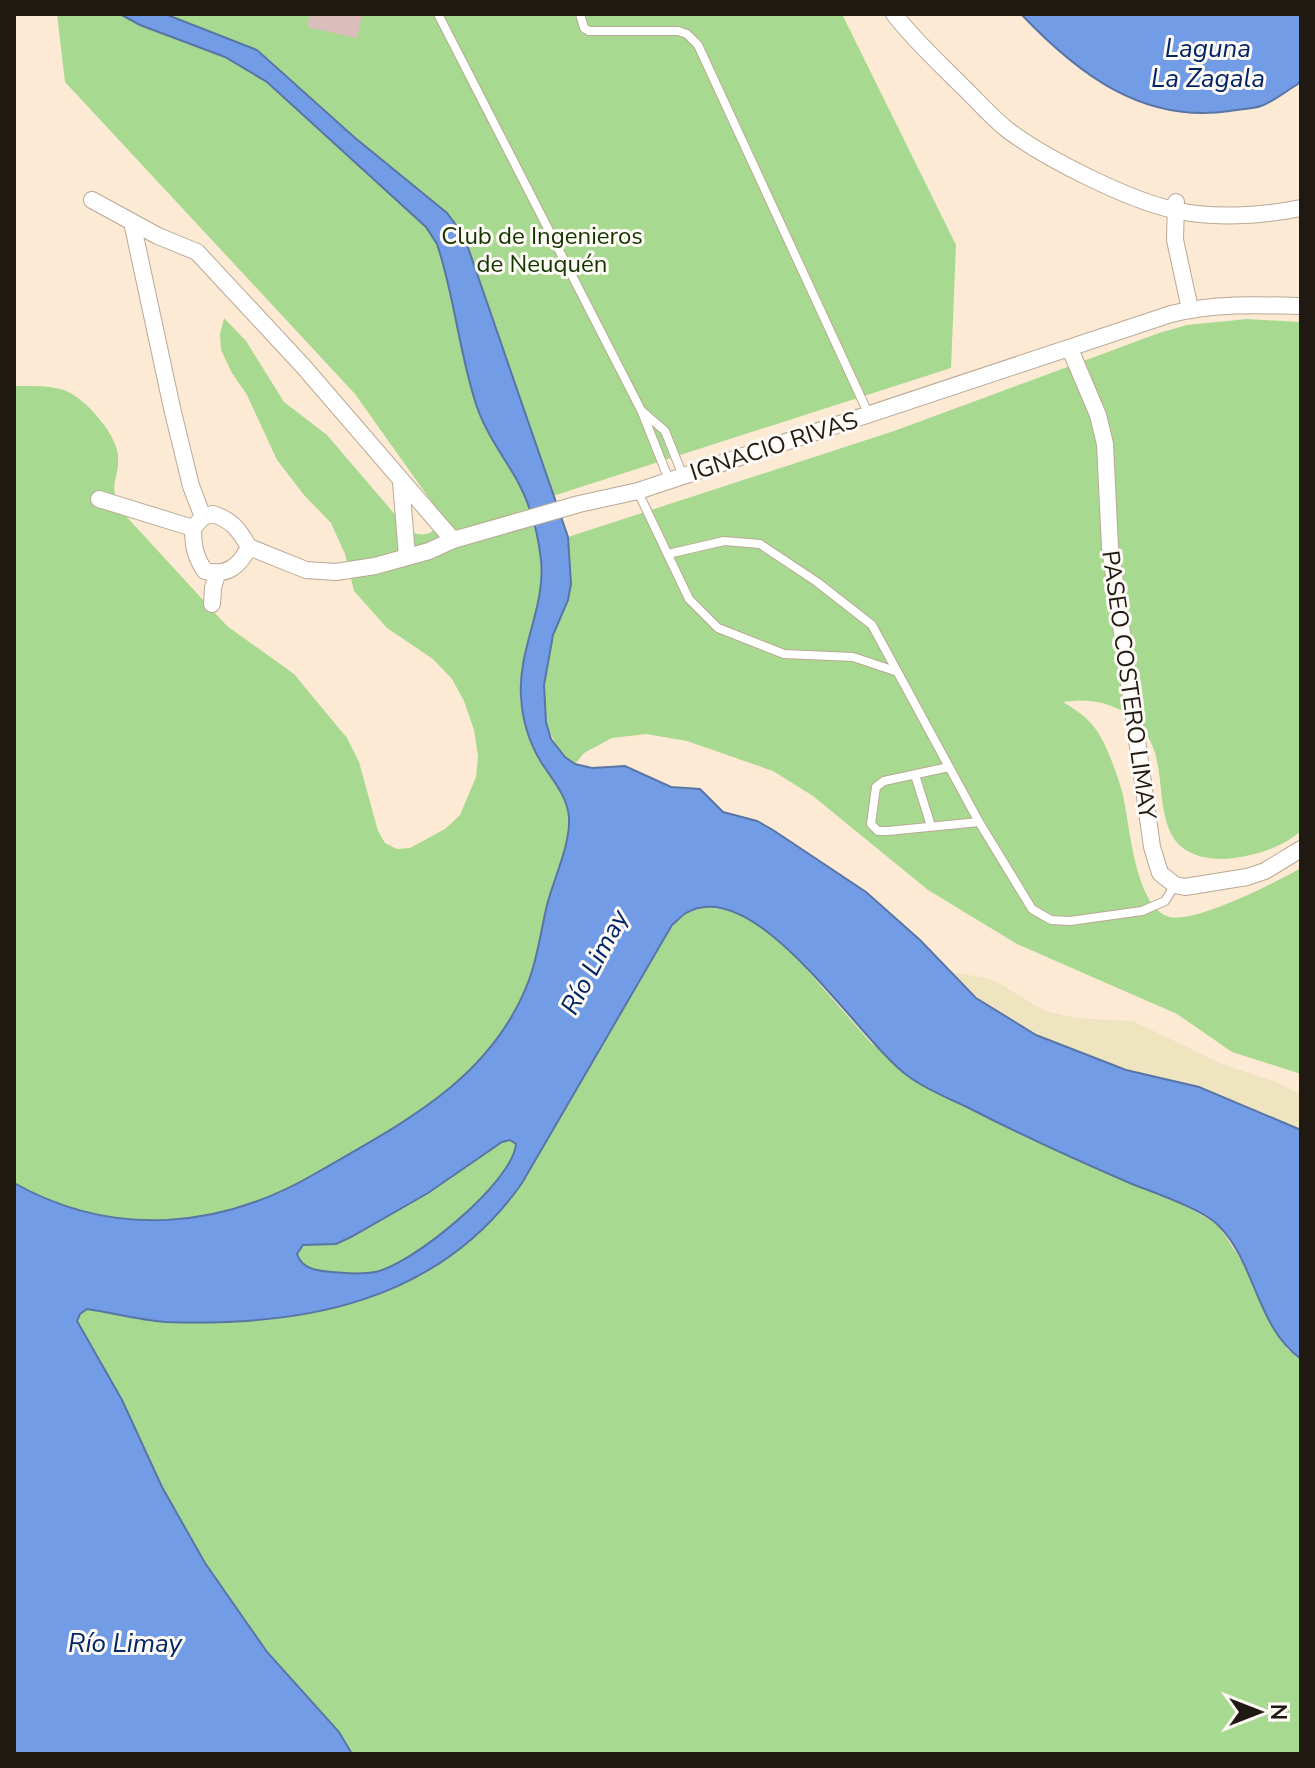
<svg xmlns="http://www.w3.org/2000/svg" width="1315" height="1768" font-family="'Nunito Sans',sans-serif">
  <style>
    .green { fill: #a7d990 }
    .sand { fill: #eee4bf }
    .water { fill: #729de6; stroke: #5975a6; stroke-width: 2; fill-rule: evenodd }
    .building { fill: #dbbdbc }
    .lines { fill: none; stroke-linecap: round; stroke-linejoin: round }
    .service-casing { stroke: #baa894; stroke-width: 10 }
    .minor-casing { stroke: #baa894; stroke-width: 18 }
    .service { stroke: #fff; stroke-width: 8 }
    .minor { stroke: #fff; stroke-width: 16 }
    .labels { text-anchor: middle; stroke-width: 6; stroke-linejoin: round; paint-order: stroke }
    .park-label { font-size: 24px; fill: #143500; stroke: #fefaf6 }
    .street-label { font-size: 24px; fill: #201912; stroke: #fefaf6 }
    .water-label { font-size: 26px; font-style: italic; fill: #022565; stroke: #fefaf6 }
  </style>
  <rect width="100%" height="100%" fill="#fdead5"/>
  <!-- green -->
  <path class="green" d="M57,14H842L956,245L951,368L528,504C538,537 547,570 539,605C532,635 520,661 520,694C521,718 529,742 542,762C550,776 560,789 566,804C575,834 552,885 545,916C539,938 537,960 529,981C500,1058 439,1101 371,1141C337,1161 303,1186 265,1200C184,1232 90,1226 14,1183V386C30,386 48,385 64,390C84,397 116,433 118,455C120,484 105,481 124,514L227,626L294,674L347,738L359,762L378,831L385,843L397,849L410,848L445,829L460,815L476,777L478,756L474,730L464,701L452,679L433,659L387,628L354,591L345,554L331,523L304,495L277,460L247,395L232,373L221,350L220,334L224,318L246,341L284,402L327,435L410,532C428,538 436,533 441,515L355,394L65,82Z
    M1247,319L1301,322V831C1282,847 1258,855 1234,858C1212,861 1185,857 1173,837C1159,813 1163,780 1155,753C1143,712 1103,695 1063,702C1078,711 1090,719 1099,734C1109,751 1116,772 1122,791C1130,822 1134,908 1170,917C1197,923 1276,882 1301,868V1074L1232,1052L1177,1014L1017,944L928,890L813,796L773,771L687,741L646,734L612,738L584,753L575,764C529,730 545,671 557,624C564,597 565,565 568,537L894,431L1159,333L1187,325Z
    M706,907L734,911L758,922L786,946L872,1044L1022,1135L1184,1205L1218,1225L1249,1272L1268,1317L1287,1349L1301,1359V1754H352L339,1732L267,1652L205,1563L162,1487L122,1400L77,1322L80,1314L87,1309C113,1313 139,1320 165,1322C302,1327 439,1303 522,1183L673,925L686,912Z
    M510,1140L516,1144C513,1182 412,1265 375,1272C361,1275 346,1273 332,1272C317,1271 302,1269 297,1254L303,1245L336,1244L351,1237L428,1193L502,1142Z"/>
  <!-- sand -->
  <path class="sand" d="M953,973L983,977L997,982L1045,1011L1076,1018L1133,1021L1224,1065L1273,1081L1301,1095V1130L1199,1087L1126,1070L1036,1035L988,1007Z"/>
  <!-- water -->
  <path class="water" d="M120,14H165L257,50L354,137L447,213L464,236L568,537L571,584L568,600L553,635L544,685L546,722L551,739L565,757L575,764L592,768L625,766L671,787L700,789L723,812L757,821L773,830L866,892L920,940L976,998L1036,1035L1126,1070L1199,1087L1301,1130V1359C1257,1328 1256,1264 1219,1226C1202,1209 1155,1193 1132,1184C1076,1160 1021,1135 967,1107C948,1098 925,1089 908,1076C858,1040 756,872 686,913C681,916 677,921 672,925L522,1183C438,1303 302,1327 165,1322C139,1320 113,1313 87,1309L80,1314L77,1321L122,1400L162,1487L205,1563L267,1652L339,1732L352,1754H14V1183C114,1239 222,1229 318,1172C404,1122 492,1079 529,980C538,956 541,930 547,905C554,878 570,846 569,818C568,797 552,779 541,762C529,742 522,719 521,696C518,648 546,607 541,560C538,532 530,504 517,480C503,456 486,433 477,407C459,354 455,297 437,244L426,227L267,82L225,57L140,25ZM510,1140L516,1144C513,1182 412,1265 375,1272C361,1275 346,1273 332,1272C317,1271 302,1269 297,1254L303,1245L336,1244L351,1237L428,1193L502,1142Z
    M1021,14H1301V79L1298,84C1286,91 1273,102 1261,106C1252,109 1240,109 1230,111C1143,124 1078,74 1021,14Z"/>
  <!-- building -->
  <path class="building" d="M310,14L362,15L357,38L307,27Z"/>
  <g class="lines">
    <!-- service casing -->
    <g class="service-casing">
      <path id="service" d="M438,14L642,412L669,480
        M580,14L584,28L589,31H678L687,34L698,45L869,415
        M643,412L665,431L683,476
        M638,492L689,599L718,628L784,654L853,657L895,671
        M668,554L724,541L760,544L817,582L872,625L979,822L1032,909L1051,920L1070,921L1142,911L1165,901L1175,885
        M949,767L884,781L876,787L871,824L878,831H888L979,822
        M915,775L931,826"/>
    </g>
    <!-- minor casing -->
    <g class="minor-casing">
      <path id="minor" d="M894,14C914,40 938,62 961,85C977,100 992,118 1009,131C1047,159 1128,200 1174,210C1213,219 1261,216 1301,208
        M92,200L158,236L197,252L303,366L453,540
        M1176,202L1175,240L1190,309
        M132,222L172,408L191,486L203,517
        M1070,349L1098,415L1105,444L1110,547L1152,847L1160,873L1175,885L1185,887L1247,877L1265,871L1301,849
        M401,482L407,556
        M99,499L193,528
        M213,514C232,520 239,530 249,547C239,567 227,576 205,571C195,557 193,545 193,528L203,517Z
        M249,547L306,570L336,572L375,566L429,551L453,540L579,504L638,491L1171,314C1214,303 1257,305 1301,306
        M212,604L213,588L217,574"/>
    </g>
    <!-- service -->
    <use href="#service" class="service"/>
    <!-- minor -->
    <use href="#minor" class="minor"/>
  </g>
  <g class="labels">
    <!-- park labels -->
    <g class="park-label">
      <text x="542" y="244">Club de Ingenieros<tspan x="542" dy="28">de Neuquén</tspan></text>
    </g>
    <!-- street labels -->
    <g class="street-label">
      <text transform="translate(774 446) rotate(-18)" y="8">IGNACIO RIVAS</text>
      <text transform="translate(1129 685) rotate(82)" y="8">PASEO COSTERO LIMAY</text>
    </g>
    <!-- water labels -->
    <g class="water-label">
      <text x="1208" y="57">Laguna<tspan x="1208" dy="30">La Zagala</tspan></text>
      <text transform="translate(594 962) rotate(-62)" y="9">Río Limay</text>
      <text x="125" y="1652">Río Limay</text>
    </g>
  </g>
  <!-- border -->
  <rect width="1315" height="1768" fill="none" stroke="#201912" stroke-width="32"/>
  <!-- north arrow -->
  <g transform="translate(1259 1712) rotate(90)" stroke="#fefaf6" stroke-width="6" paint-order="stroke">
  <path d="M0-6L14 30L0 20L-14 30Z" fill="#201912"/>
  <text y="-12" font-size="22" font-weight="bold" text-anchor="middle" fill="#201912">N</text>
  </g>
</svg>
